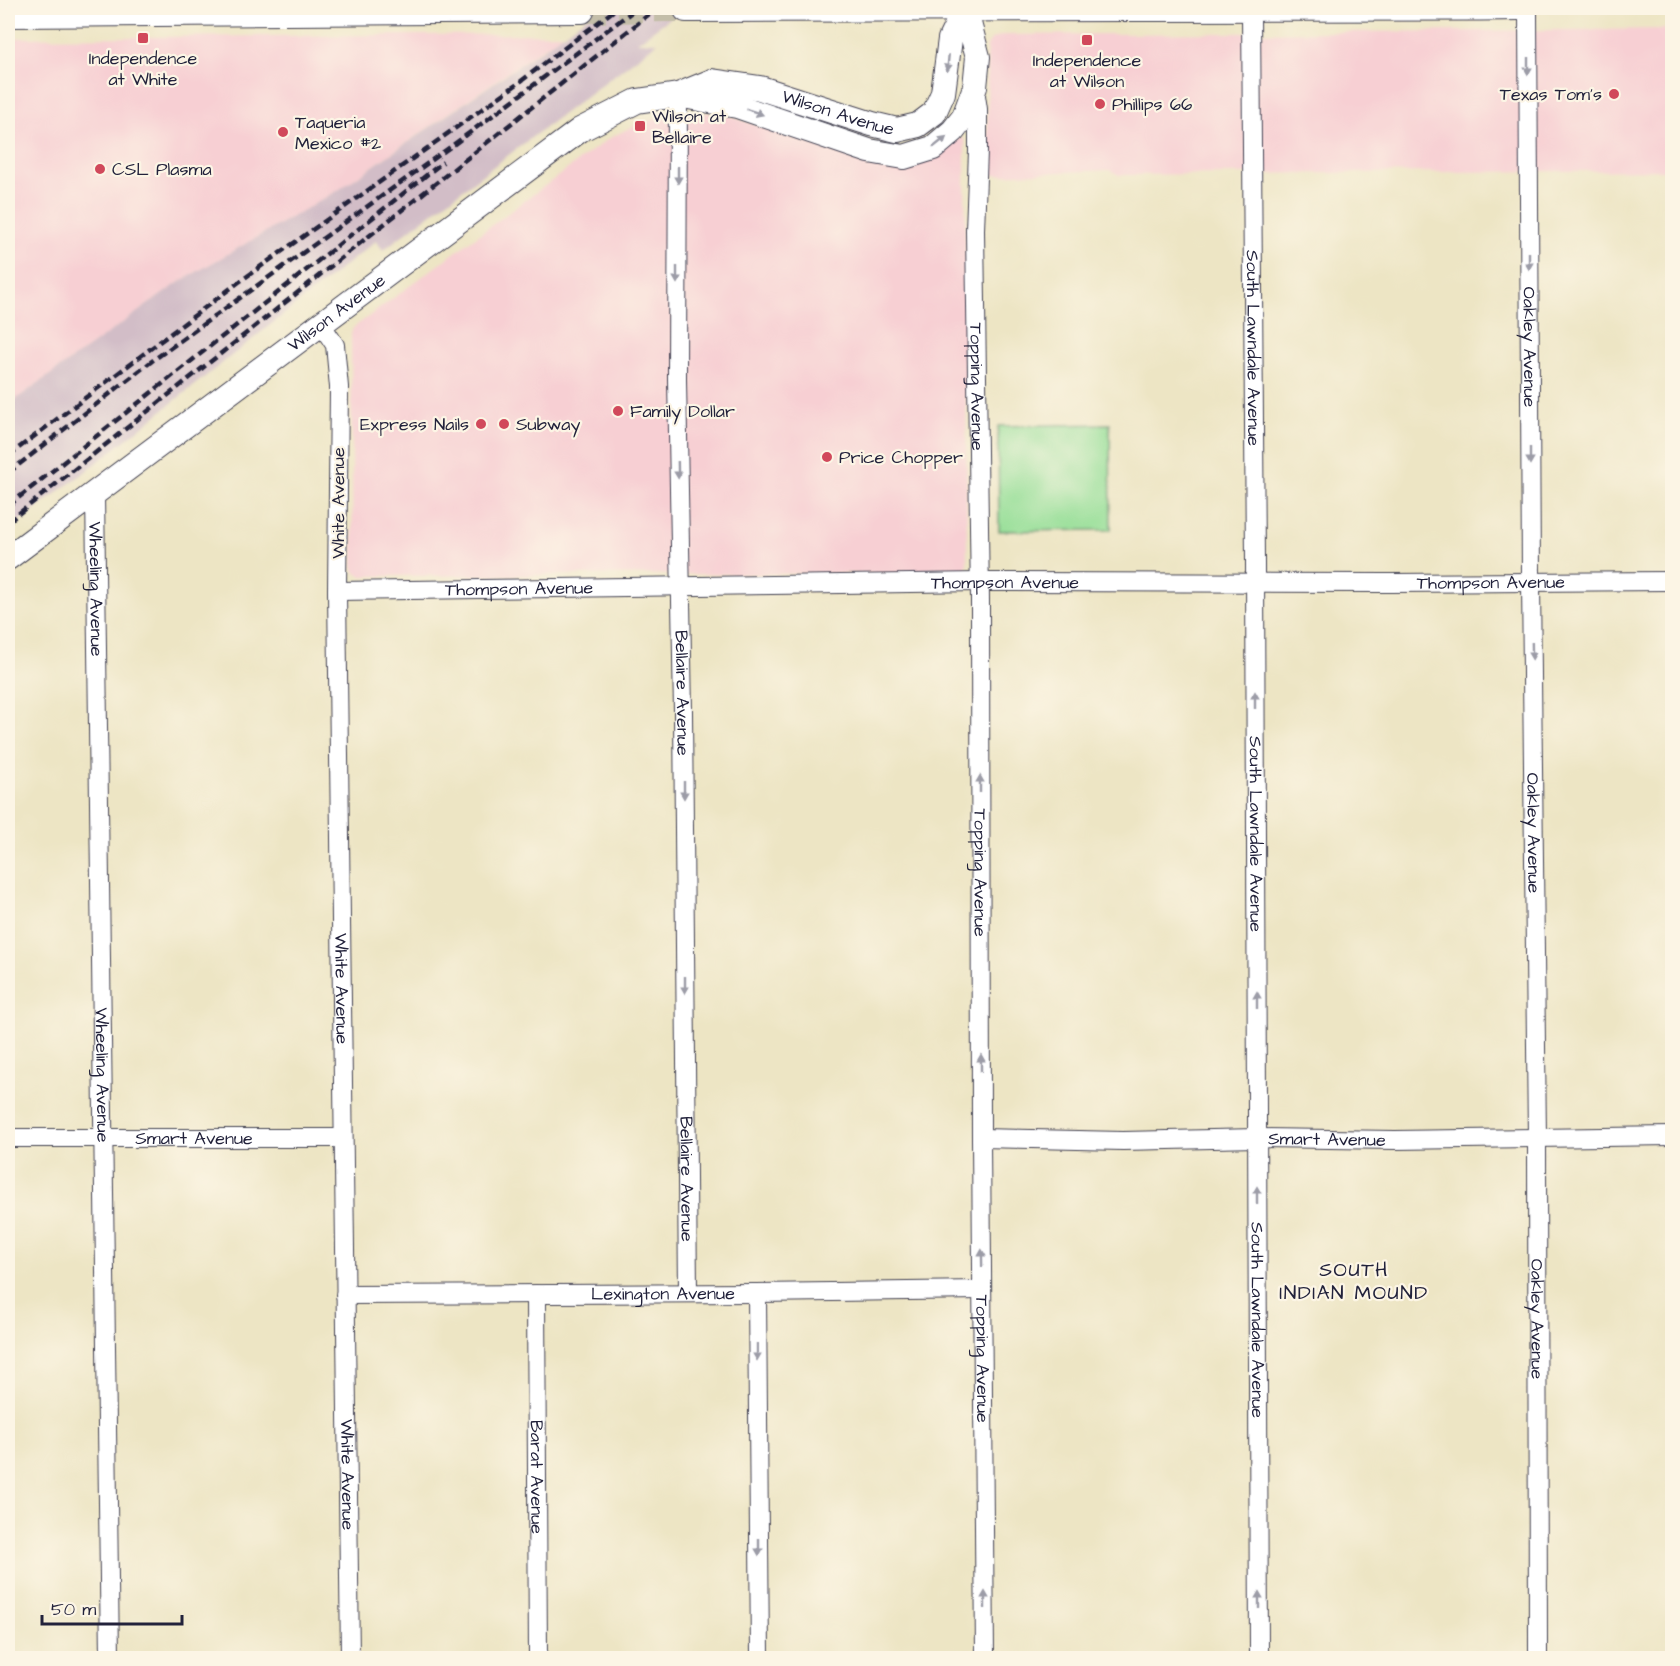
<svg xmlns="http://www.w3.org/2000/svg" width="1680" height="1666" font-family="'Architects Daughter',sans-serif">
  <style>
    .built { fill: #f7cfd3 }
    .industrial { fill: #d2bdc7 }
    .green { fill: #98df99; stroke: #5d806a; stroke-width: 1.5 }
    .lines { fill: none; stroke-linecap: round; stroke-linejoin: round }
    .major-tunnel { stroke: #c4bea9; stroke-width: 24; stroke-dasharray: 24 12; stroke-linecap: butt }
    .minor-casing { stroke: #403f50; stroke-width: 20 }
    .major-casing { stroke: #403f50; stroke-width: 26 }
    .minor { stroke: #fff; stroke-width: 18 }
    .major { stroke: #fff; stroke-width: 24 }
    .rail { stroke: #22223b; stroke-width: 4.5; stroke-dasharray: 9 4.5; stroke-linecap: butt }
    .oneway { fill: #9c9ca7 }
    .poi-dot { fill: #d1495b; stroke: #fcf5e5; stroke-width: 2 }
    .labels { text-anchor: middle; stroke-width: 4.5; stroke-linejoin: round; paint-order: stroke }
    .poi-label { font-size: 18px; fill: #22223b; stroke: #fcf5e5; text-anchor: start }
    .street-label { font-size: 18px; fill: #22223b; stroke: #fcf5e5 }
    .neighbourhood-label { font-size: 20px; letter-spacing: 1.5px; fill: #22223b; stroke: #fcf5e5 }
  </style>
  <rect width="100%" height="100%" fill="#fcf5e5"/>
  <filter id="ink" filterUnits="userSpaceOnUse"><feTurbulence type="fractalNoise" baseFrequency=".0167" numOctaves="2"/><feDisplacementMap in="SourceGraphic" scale="12" xChannelSelector="R" yChannelSelector="G"/><feConvolveMatrix kernelMatrix="1 2 1 2 8 2 1 2 1" color-interpolation-filters="sRGB"/></filter>
  <filter id="wash" filterUnits="userSpaceOnUse"><feTurbulence type="fractalNoise" baseFrequency=".008" numOctaves="4" result="noise"/><feDisplacementMap in="SourceGraphic" scale="24" xChannelSelector="R" yChannelSelector="G"/><feGaussianBlur stdDeviation="1.35" result="paint"/><feColorMatrix in="noise" values="0 0 0 0 0 0 0 0 0 0 0 0 0 0 0 0 0 1.4 0 .05"/><feComposite in="paint" operator="in"/></filter>
  <g filter="url(#wash)">
    <rect width="100%" height="100%" fill="#ede5c4"/>
    <!-- built -->
    <path class="built" d="M1672,29V170L1119,175L1110,170L993,175L988,172L987,46L992,39L1002,35Z
      M563,34L337,191L181,281L8,405V38Z
      M698,113H720L867,161L963,138L965,141L967,566L965,570L958,573L361,576L356,573L353,567L351,334L353,328L608,139L631,127L652,120Z"/>
    <!-- industrial -->
    <path class="industrial" d="M599,8H684L637,42H658L383,250L376,241L81,475L8,529V405L181,281L337,191L540,51Z"/>
    <!-- green -->
    <path class="green" d="M1110,424L1111,530L999,531L998,426Z"/>
  </g>
  <g filter="url(#ink)">
    <g class="lines">
      <!-- major-tunnel -->
      <path class="major-tunnel" d="M582,11L686,10"/>
      <!-- minor casing -->
      <g class="minor-casing">
        <g id="minor">
          <path id="s1" d="M1528,8L1531,582L1537,1139L1538,1658"/>
          <path id="s2" d="M1251,10L1255,563L1259,1658"/>
          <path id="s3" d="M975,89L978,109V151L975,230L980,600L981,1138L985,1658"/>
          <path id="s4" d="M678,95L677,379L683,712L688,1293"/>
          <path id="s5" d="M321,324L335,345L339,387L337,591L350,1658"/>
          <path id="s6" d="M95,493L110,1658"/>
          <path id="s7" d="M337,591L980,582L1390,583L1672,581"/>
          <path id="s8" d="M8,1138H343"/>
          <path id="s9" d="M981,1138L1123,1141L1257,1138L1395,1140L1672,1136"/>
          <path d="M757,1293L760,1658"/>
          <path id="s10" d="M536,1294L538,1658"/>
          <path id="s11" d="M345,1295L757,1293L982,1290"/>
        </g>
      </g>
      <!-- major casing -->
      <g class="major-casing">
        <g id="major">
          <path d="M686,10C965,8 1243,11 1521,8"/>
          <path d="M8,15L582,11"/>
          <path d="M678,95L737,106L869,151L904,157L933,148L953,131L964,117L975,87L978,57L965,8"/>
          <path id="s12" d="M8,558L580,130L637,101L678,95L712,81L760,88L872,124L897,130L918,125L934,113L943,93L950,39L965,8"/>
        </g>
      </g>
      <!-- minor -->
      <use href="#minor" class="minor"/>
      <!-- major -->
      <use href="#major" class="major"/>
      <!-- rail -->
      <path class="rail" d="M8,456L239,282L516,85L617,8
        M8,473L152,361L453,145L637,8
        M8,506L443,162
        M8,522L657,8"/>
    </g>
    <!-- one-way arrows -->
    <defs><path id="oneway-solid" d="M-6-.8H1V-3.2L6.5 0L1 3.2V.8H-6Z" transform="scale(1.5)"/></defs>
    <g class="oneway">
      <use href="#oneway-solid" transform="translate(948 63) rotate(95)"/>
      <use href="#oneway-solid" transform="translate(1528 66) rotate(90)"/>
      <use href="#oneway-solid" transform="translate(755 112) rotate(19)"/>
      <use href="#oneway-solid" transform="translate(940 142) rotate(-39)"/>
      <use href="#oneway-solid" transform="translate(678 175) rotate(90)"/>
      <use href="#oneway-solid" transform="translate(1529 261) rotate(90)"/>
      <use href="#oneway-solid" transform="translate(677 275) rotate(90)"/>
      <use href="#oneway-solid" transform="translate(1530 456) rotate(90)"/>
      <use href="#oneway-solid" transform="translate(678 470) rotate(89)"/>
      <use href="#oneway-solid" transform="translate(1532 651) rotate(89)"/>
      <use href="#oneway-solid" transform="translate(1255 700) rotate(-90)"/>
      <use href="#oneway-solid" transform="translate(980 784) rotate(-90)"/>
      <use href="#oneway-solid" transform="translate(684 790) rotate(90)"/>
      <use href="#oneway-solid" transform="translate(685 985) rotate(90)"/>
      <use href="#oneway-solid" transform="translate(1257 1000) rotate(-90)"/>
      <use href="#oneway-solid" transform="translate(981 1063) rotate(-90)"/>
      <use href="#oneway-solid" transform="translate(1257 1195) rotate(-90)"/>
      <use href="#oneway-solid" transform="translate(982 1258) rotate(-91)"/>
      <use href="#oneway-solid" transform="translate(757 1352) rotate(90)"/>
      <use href="#oneway-solid" transform="translate(759 1547) rotate(90)"/>
      <use href="#oneway-solid" transform="translate(985 1600) rotate(-90)"/>
      <use href="#oneway-solid" transform="translate(1259 1600) rotate(-90)"/>
    </g>
  </g>
  <!-- markers -->
  <g class="poi-dot">
    <rect x="137" y="32" width="12" height="12" rx="3"/>
    <rect x="1081" y="34" width="12" height="12" rx="3"/>
    <circle cx="1614" cy="94" r="6"/>
    <circle cx="1100" cy="104" r="6"/>
    <rect x="634" y="120" width="12" height="12" rx="3"/>
    <circle cx="283" cy="132" r="6"/>
    <circle cx="100" cy="169" r="6"/>
    <circle cx="618" cy="411" r="6"/>
    <circle cx="481" cy="424" r="6"/>
    <circle cx="504" cy="424" r="6"/>
    <circle cx="827" cy="457" r="6"/>
  </g>
  <g class="labels">
    <!-- poi labels -->
    <g class="poi-label">
      <text x="143" y="64" text-anchor="middle">Independence<tspan x="143" dy="21">at White</tspan></text>
      <text x="1087" y="66" text-anchor="middle">Independence<tspan x="1087" dy="21">at Wilson</tspan></text>
      <text x="1602" y="100" text-anchor="end">Texas Tom's</text>
      <text x="1112" y="110">Phillips 66</text>
      <text x="652" y="122">Wilson at<tspan x="652" dy="21">Bellaire</tspan></text>
      <text x="295" y="128">Taqueria<tspan x="295" dy="21">Mexico #2</tspan></text>
      <text x="112" y="175">CSL Plasma</text>
      <text x="630" y="417">Family Dollar</text>
      <text x="469" y="430" text-anchor="end">Express Nails</text>
      <text x="516" y="430">Subway</text>
      <text x="839" y="463">Price Chopper</text>
    </g>
    <!-- street labels -->
    <g class="street-label">
      <text dy="6" stroke="none"><textPath href="#s12" startOffset="987">Wilson Avenue</textPath></text>
      <text dy="6" stroke="none"><textPath href="#s12" startOffset="410">Wilson Avenue</textPath></text>
      <text dy="6" stroke="none"><textPath href="#s1" startOffset="339">Oakley Avenue</textPath></text>
      <text dy="6" stroke="none"><textPath href="#s2" startOffset="338">South Lawndale Avenue</textPath></text>
      <text dy="6" stroke="none"><textPath href="#s3" startOffset="298">Topping Avenue</textPath></text>
      <text transform="translate(338 503) rotate(-90)" y="6">White Avenue</text>
      <text dy="6" stroke="none"><textPath href="#s7" startOffset="668">Thompson Avenue</textPath></text>
      <text dy="6" stroke="none"><textPath href="#s7" startOffset="1154">Thompson Avenue</textPath></text>
      <text dy="6" stroke="none"><textPath href="#s7" startOffset="182">Thompson Avenue</textPath></text>
      <text dy="6" stroke="none"><textPath href="#s6" startOffset="96">Wheeling Avenue</textPath></text>
      <text dy="6" stroke="none"><textPath href="#s4" startOffset="598">Bellaire Avenue</textPath></text>
      <text dy="6" stroke="none"><textPath href="#s1" startOffset="825">Oakley Avenue</textPath></text>
      <text dy="6" stroke="none"><textPath href="#s2" startOffset="824">South Lawndale Avenue</textPath></text>
      <text dy="6" stroke="none"><textPath href="#s3" startOffset="784">Topping Avenue</textPath></text>
      <text dy="6" stroke="none"><textPath href="#s5" startOffset="669">White Avenue</textPath></text>
      <text dy="6" stroke="none"><textPath href="#s6" startOffset="582">Wheeling Avenue</textPath></text>
      <text dy="6" stroke="none"><textPath href="#s8" startOffset="186">Smart Avenue</textPath></text>
      <text dy="6" stroke="none"><textPath href="#s9" startOffset="346">Smart Avenue</textPath></text>
      <text dy="6" stroke="none"><textPath href="#s4" startOffset="1084">Bellaire Avenue</textPath></text>
      <text dy="6" stroke="none"><textPath href="#s11" startOffset="318">Lexington Avenue</textPath></text>
      <text dy="6" stroke="none"><textPath href="#s1" startOffset="1311">Oakley Avenue</textPath></text>
      <text dy="6" stroke="none"><textPath href="#s2" startOffset="1310">South Lawndale Avenue</textPath></text>
      <text dy="6" stroke="none"><textPath href="#s3" startOffset="1270">Topping Avenue</textPath></text>
      <text dy="6" stroke="none"><textPath href="#s5" startOffset="1155">White Avenue</textPath></text>
      <text dy="6" stroke="none"><textPath href="#s10" startOffset="183">Barat Avenue</textPath></text>
    </g>
    <!-- neighbourhood labels -->
    <g class="neighbourhood-label">
      <text x="1354" y="1276">SOUTH<tspan x="1354" dy="23">INDIAN MOUND</tspan></text>
    </g>
  </g>
  <!-- margin -->
  <rect width="1680" height="1666" fill="none" stroke="#fcf5e5" stroke-width="30"/>
  <!-- scale -->
  <path d="M42 1615v9h140v-9" fill="none" stroke="#22223b" stroke-width="3"/>
  <text x="51" y="1615" font-size="18" fill="#22223b" stroke="#fcf5e5" stroke-width="4.5" paint-order="stroke">50 m</text>
</svg>
